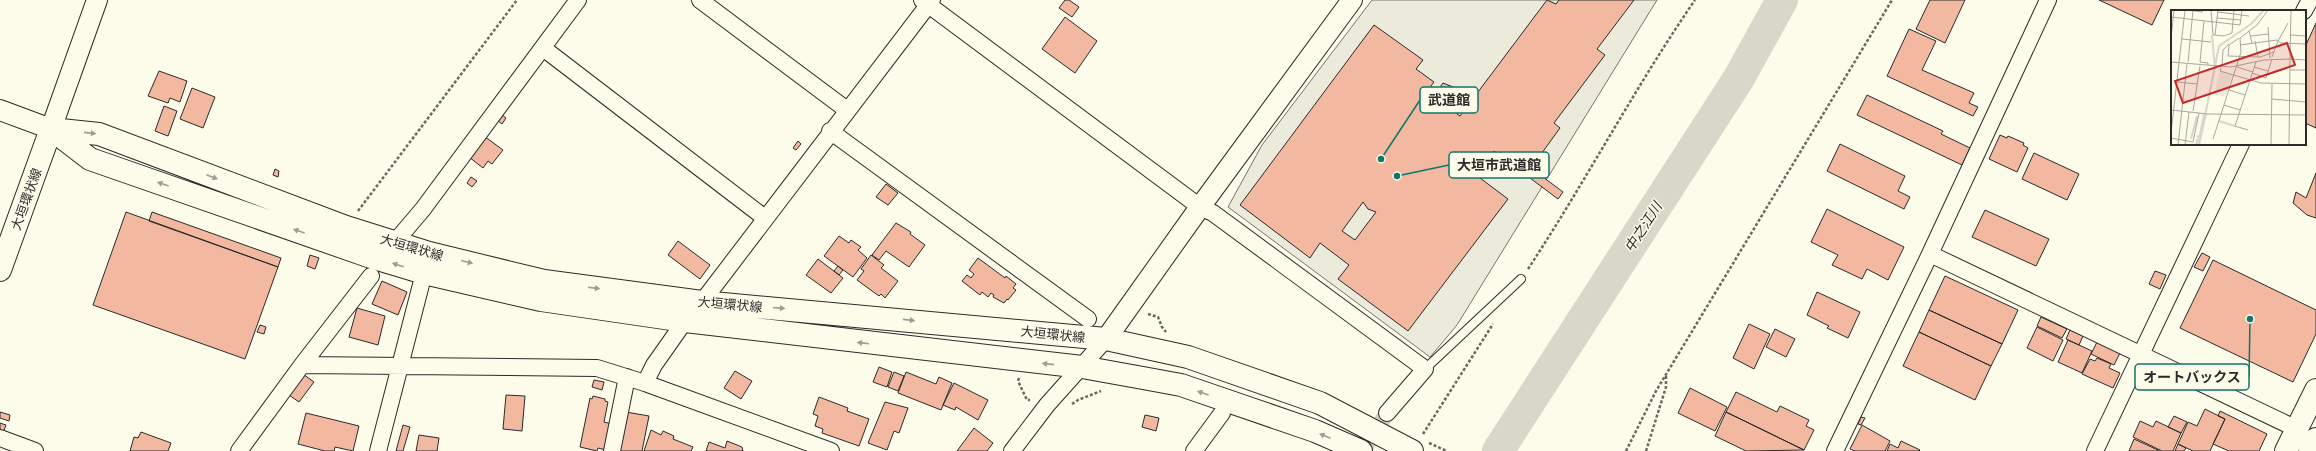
<svg xmlns="http://www.w3.org/2000/svg" width="2316" height="451" font-family="'Sofia Sans Condensed','Noto Sans JP',sans-serif">
  <style>
    .green { fill: #ecebdb; stroke: #74746e }
    .lines { fill: none; stroke-linecap: round; stroke-linejoin: round }
    .stream { stroke: #d8d7c9; stroke-width: 5.5 }
    .river { stroke: #d8d7c9; stroke-width: 32 }
    .building { fill: #f2b8a0; stroke: #2b2b2b; fill-rule: evenodd }
    .minor-tunnel { stroke: #d3d1c4; stroke-width: 16; stroke-dasharray: 16 8; stroke-linecap: butt }
    .service-casing { stroke: #2b2b2b; stroke-width: 10 }
    .minor-casing { stroke: #2b2b2b; stroke-width: 18 }
    .tertiary-casing { stroke: #2b2b2b; stroke-width: 22 }
    .primary-casing { stroke: #2b2b2b; stroke-width: 24 }
    .trunk-casing { stroke: #2b2b2b; stroke-width: 24 }
    .path { stroke: #6a6964; stroke-width: 2.5; stroke-dasharray: 3 2; stroke-linecap: butt }
    .service { stroke: #fdfbea; stroke-width: 8 }
    .minor { stroke: #fdfbea; stroke-width: 16 }
    .tertiary { stroke: #fdfbea; stroke-width: 20 }
    .primary { stroke: #fdfbea; stroke-width: 22 }
    .trunk { stroke: #fdfbea; stroke-width: 22 }
    .oneway { fill: #9e9d94 }
    .labels { text-anchor: middle; stroke-width: 3; stroke-linejoin: round; paint-order: stroke }
    .street-label { font-size: 13px; fill: #2b2b2b; stroke: #fdfbea }
    .water-label { font-size: 14px; font-style: italic; fill: #2b2b2b; stroke: #fdfbea }
    .inset-river { fill: none; stroke: #d8d7c9; stroke-width: 2 }
    .inset-road { fill: none; stroke: #a9a89e; stroke-width: 1 }
    .view { fill: #c62828; fill-opacity: 0.15; stroke: #c62828; stroke-width: 2 }
    .inset-edge { fill: none; stroke: #2b2b2b; stroke-width: 2 }
    .leader { fill: none; stroke: #0f766e; stroke-width: 1.5 }
    .callout-dot { fill: #0f766e; stroke: #fdfbea; stroke-width: 1.5 }
    .callout { fill: #fdfbea; stroke: #0f766e; stroke-width: 1.5 }
    .callout-label { font-size: 14px; text-anchor: middle; font-weight: bold; fill: #2b2b2b }
  </style>
  <rect width="100%" height="100%" fill="#fdfbea"/>
  <!-- green -->
  <path class="green" d="M1372,0H1657L1457,325L1430,357L1228,207L1262,145Z"/>
  <g class="lines">
    <!-- stream -->
    <path class="stream" d="M1502,451L1505,437"/>
    <!-- river -->
    <path class="river" d="M1498,451L1739,78L1782,0"/>
  </g>
  <!-- building -->
  <path class="building" d="M1065,0H1069L1079,7L1072,17L1059,8Z
    M1547,0L1556,4L1559,0H1634L1597,49L1605,55L1554,123L1560,128L1531,168L1563,192L1558,199L1494,151L1476,175L1508,199L1408,331L1338,279L1349,265L1320,243L1310,258L1240,205L1374,25L1423,60L1416,69L1434,82L1427,91L1434,96L1443,83L1458,89L1467,101L1457,114L1460,116ZM1363,202L1368,209L1376,212L1355,240L1342,231Z
    M1930,0H1965L1945,43L1916,29Z
    M2099,0H2164L2152,25Z
    M1065,17L1097,41L1075,73L1042,49Z
    M2316,23V128L2305,123V47Z
    M1909,29L1936,41L1922,70L1974,93L1969,103L1978,107L1973,116L1887,76Z
    M159,71L187,81L180,102L170,98L168,103L148,96Z
    M192,88L215,97L203,128L180,119Z
    M1867,95L1943,131L1941,134L1970,148L1962,165L1857,115Z
    M164,106L177,111L168,136L155,131Z
    M501,114L506,118L502,124L497,120Z
    M2000,135L2007,138L2008,136L2024,143L2023,145L2028,148L2017,172L1989,159Z
    M484,136L503,150L492,164L488,161L483,168L469,157Z
    M798,141L801,144L796,150L793,148Z
    M1840,144L1905,176L1898,191L1910,197L1904,209L1827,171Z
    M2034,153L2079,174L2067,200L2022,179Z
    M275,169L279,171L278,177L273,175Z
    M2316,173V218L2307,215L2293,203L2296,192L2306,198Z
    M471,177L477,181L472,187L467,183Z
    M886,184L898,193L888,205L876,197Z
    M1827,209L1904,247L1888,280L1867,269L1862,279L1832,265L1838,255L1811,242Z
    M1985,210L2049,239L2036,266L1972,237Z
    M126,212L278,267L245,359L93,305Z
    M152,212L281,258L278,267L149,221Z
    M896,223L911,232L910,234L925,245L909,267L886,251L879,260L872,255Z
    M839,236L849,243L851,240L861,247L858,250L867,258L853,277L824,256Z
    M678,241L710,265L700,279L668,255Z
    M2202,253L2210,257L2203,271L2194,267Z
    M310,255L319,258L315,269L307,266Z
    M871,255L884,265L881,268L898,281L885,298L881,294L879,296L857,280L864,271L861,269Z
    M978,258L1005,278L1006,276L1016,284L1013,288L1016,290L1008,300L1007,299L1004,303L993,297L994,295L991,293L988,297L982,292L980,295L962,281L967,275L971,278L974,274L969,270Z
    M818,259L843,278L831,293L806,275Z
    M2213,260L2316,310V334L2293,382L2180,328Z
    M838,266L843,270L839,275L834,271Z
    M2155,271L2166,275L2160,289L2149,284Z
    M1945,276L2018,310L2002,344L1929,310Z
    M382,281L407,292L398,315L372,304Z
    M1817,292L1860,312L1848,338L1827,328L1829,326L1807,315Z
    M357,308L385,316L378,345L349,337Z
    M1929,310L2002,344L1991,366L1919,332Z
    M2041,317L2067,329L2062,338L2037,326Z
    M1749,324L1770,334L1754,369L1733,358Z
    M260,325L266,327L264,334L257,332Z
    M2037,327L2063,340L2053,361L2027,348Z
    M1775,329L1795,339L1786,357L1766,347Z
    M2070,330L2083,336L2079,345L2066,339Z
    M1919,332L1991,366L1975,400L1903,366Z
    M2068,340L2092,351L2082,373L2058,362Z
    M2097,342L2120,353L2114,365L2091,354Z
    M2097,358L2111,364L2109,368L2120,373L2113,388L2082,374L2090,359L2095,361Z
    M879,367L892,372L887,387L873,382Z
    M735,371L752,381L741,399L724,388Z
    M894,372L904,376L898,391L888,387Z
    M906,372L936,384L939,377L952,383L941,410L898,393Z
    M303,374L314,382L299,402L289,395Z
    M594,380L604,382L602,390L592,387Z
    M954,383L988,400L978,420L956,407L955,410L943,405Z
    M1690,388L1727,407L1715,431L1678,413Z
    M1736,392L1777,412L1780,406L1809,420L1806,426L1814,430L1804,450L1726,412Z
    M506,395L525,396L522,431L503,429Z
    M593,396L605,399V401L608,402L604,422L616,425L610,451L598,448L597,451L580,447L590,398L592,399Z
    M819,397L848,408L847,411L869,419L859,446L822,433L823,429L815,426L818,416L813,414Z
    M885,402L908,408L899,433L894,431L887,450L868,443Z
    M2205,409L2225,419L2210,451H2193L2178,444L2188,422L2197,426Z
    M2220,411L2267,434L2259,451H2229L2213,444L2225,419L2218,416Z
    M0,412L10,415L9,421L0,418Z
    M626,412L649,416L642,451H619Z
    M1726,412L1804,450L1746,451L1715,436Z
    M306,413L359,426L353,451L335,447L334,451H325L298,444Z
    M1145,415L1159,418L1156,431L1142,427Z
    M2174,416L2187,422L2181,433L2168,427Z
    M1861,417L1865,418L1861,425L1858,424Z
    M2140,421L2153,427L2156,421L2181,433L2173,451H2162L2133,437Z
    M0,423L6,425L3,433L0,432Z
    M403,425L410,427L403,451H396Z
    M1862,425L1890,441L1885,451H1855L1850,449Z
    M974,428L993,443L987,451H957Z
    M651,430L661,435L663,431L674,436L673,439L693,447L691,451H644Z
    M141,432L171,443L168,451H130L134,437L138,438Z
    M419,435L439,438L437,451H416Z
    M2134,439L2160,451H2129Z
    M727,441L742,447L743,451H706L709,442L725,448Z
    M1901,441L1920,450L1919,451H1887L1890,444L1898,448Z
    M2178,444L2186,448L2184,451H2175Z"/>
  <g class="lines">
    <!-- minor-tunnel -->
    <path class="minor-tunnel" d="M1363,451L1387,413"/>
    <!-- service casing -->
    <g class="service-casing">
      <path id="service" d="M1425,369L1521,279"/>
    </g>
    <!-- minor casing -->
    <g class="minor-casing">
      <path id="minor" d="M700,0L847,110
        M922,0L1200,207L1213,213L1425,369L1387,413
        M2304,11L2310,0
        M543,48L765,218
        M830,131L1088,319
        M395,242L423,209L578,0
        M1930,254L2297,429
        M702,302L932,0
        M302,365L597,368L645,383L831,451
        M645,383L654,365L685,321
        M0,438L35,451
        M239,451L302,365L371,276
        M378,451L424,273
        M612,451L627,377
        M1012,451L1047,405L1106,339
        M1194,451L1222,413
        M1835,451L1930,254L2048,0
        M2095,451L2241,144"/>
    </g>
    <!-- tertiary casing -->
    <g class="tertiary-casing">
      <path id="tertiary" d="M0,110L51,129L97,0
        M1106,339L1200,207L1352,0"/>
    </g>
    <!-- primary casing -->
    <g class="primary-casing">
      <path id="primary" d="M51,129L99,134L346,227L429,253L544,281L702,302L1106,339L1188,357L1320,403L1412,451
        M51,129L90,159L371,257L424,273L541,300L685,321L1082,367L1143,378L1181,385L1315,431L1361,451
        M0,270L51,129"/>
    </g>
    <!-- trunk casing -->
    <g class="trunk-casing">
      <path id="trunk" d="M2286,451L2316,390
        M2310,451L2316,439"/>
    </g>
    <!-- path -->
    <path class="path" d="M358,211L517,0
      M1528,269C1586,181 1635,87 1695,0
      M1148,314L1158,317L1162,327L1166,332
      M1019,378L1018,381L1027,400H1030
      M1072,404L1078,400L1101,391
      M1423,434L1493,324
      M1429,443L1447,451
      M1626,451L1656,391L1892,0
      M1646,451L1666,387V375"/>
    <!-- service -->
    <use href="#service" class="service"/>
    <!-- minor -->
    <use href="#minor" class="minor"/>
    <!-- tertiary -->
    <use href="#tertiary" class="tertiary"/>
    <!-- primary -->
    <use href="#primary" class="primary"/>
    <!-- trunk -->
    <use href="#trunk" class="trunk"/>
  </g>
  <!-- one-way arrows -->
  <defs><path id="oneway-solid" d="M-6-.8H1V-3.2L6.5 0L1 3.2V.8H-6Z"/></defs>
  <g class="oneway">
    <use href="#oneway-solid" transform="translate(90 133) rotate(6)"/>
    <use href="#oneway-solid" transform="translate(212 177) rotate(21)"/>
    <use href="#oneway-solid" transform="translate(163 184) rotate(-161)"/>
    <use href="#oneway-solid" transform="translate(299 231) rotate(-161)"/>
    <use href="#oneway-solid" transform="translate(467 262) rotate(14)"/>
    <use href="#oneway-solid" transform="translate(398 265) rotate(-163)"/>
    <use href="#oneway-solid" transform="translate(594 288) rotate(7)"/>
    <use href="#oneway-solid" transform="translate(779 308) rotate(5)"/>
    <use href="#oneway-solid" transform="translate(909 320) rotate(6)"/>
    <use href="#oneway-solid" transform="translate(863 343) rotate(-173)"/>
    <use href="#oneway-solid" transform="translate(1048 364) rotate(-174)"/>
    <use href="#oneway-solid" transform="translate(1203 393) rotate(-161)"/>
    <use href="#oneway-solid" transform="translate(1325 436) rotate(-157)"/>
  </g>
  <g class="labels">
    <!-- street labels -->
    <g class="street-label">
      <text transform="translate(26 199) rotate(-70)" y="5">大垣環状線</text>
      <text transform="translate(412 247) rotate(16)" y="5">大垣環状線</text>
      <text transform="translate(730 304) rotate(5)" y="5">大垣環状線</text>
      <text transform="translate(1053 334) rotate(6)" y="5">大垣環状線</text>
    </g>
    <!-- water labels -->
    <g class="water-label">
      <text transform="translate(1643 227) rotate(-57)" y="5">中之江川</text>
    </g>
  </g>
  <!-- overview -->
  <g transform="translate(2171 10)">
    <rect width="135" height="135" fill="#fdfbea"/>
    <path d="M49,61L61,65L54,87L43,84Z" fill="#ecebdb"/>
    <path d="M32,104H36L29,135H24L25,129H28L25,126L28,125Z" fill="#d8d7c9"/>
    <path class="inset-river" d="M41,25L44,59M34,106L48,36L80,14L93,0M48,111L64,116M20,129L26,106"/>
    <path class="inset-road" d="M15,0L32,2M40,0L42,25H44L47,0M47,2L78,6M0,7L69,15L71,0M46,8L70,10M33,11L29,52L37,53V55M97,17L99,48M78,21L81,33M44,25L53,26L61,23L63,0M120,25L135,26M80,26L97,24M68,28L58,35L57,46L89,47L103,42M0,29L3,0M11,29L40,32M84,31L87,47M69,35L106,30L110,33L135,34M101,47L107,31L117,13M119,49L120,0M0,52L60,57L93,50L119,49M17,52L22,0M51,55L52,40L58,34M66,57L82,62M83,57L97,61M50,58L49,61L90,73L135,74M119,60H135M81,63L95,68L101,49M6,72L26,74M58,80L74,85M101,89L135,92M53,95L69,100M0,100L37,104L135,105M22,101L29,56M77,120L64,116L85,52M0,123L14,0M0,128L22,132L28,103M42,129L70,42L69,28L86,15L97,0M7,135L16,54M14,135L18,102M100,135L101,74M118,135L119,49L135,50"/>
    <path class="view" d="M116,33L124,55L12,93L4,71Z"/>
    <rect width="135" height="135" class="inset-edge"/>
  </g>
  <!-- callouts -->
  <path class="leader" d="M1381 159L1420 100M1397 176L1449 165M2250 319L2249 377"/>
  <g class="callout-dot">
    <circle cx="1381" cy="159" r="4"/>
    <circle cx="1397" cy="176" r="4"/>
    <circle cx="2250" cy="319" r="4"/>
  </g>
  <g class="callout">
    <rect x="1420" y="87" width="58" height="26" rx="4"/>
    <rect x="1449" y="152" width="100" height="26" rx="4"/>
    <rect x="2135" y="364" width="114" height="26" rx="4"/>
  </g>
  <g class="callout-label">
    <text x="1449" y="105">武道館</text>
    <text x="1499" y="170">大垣市武道館</text>
    <text x="2192" y="382">オートバックス</text>
  </g>
</svg>
